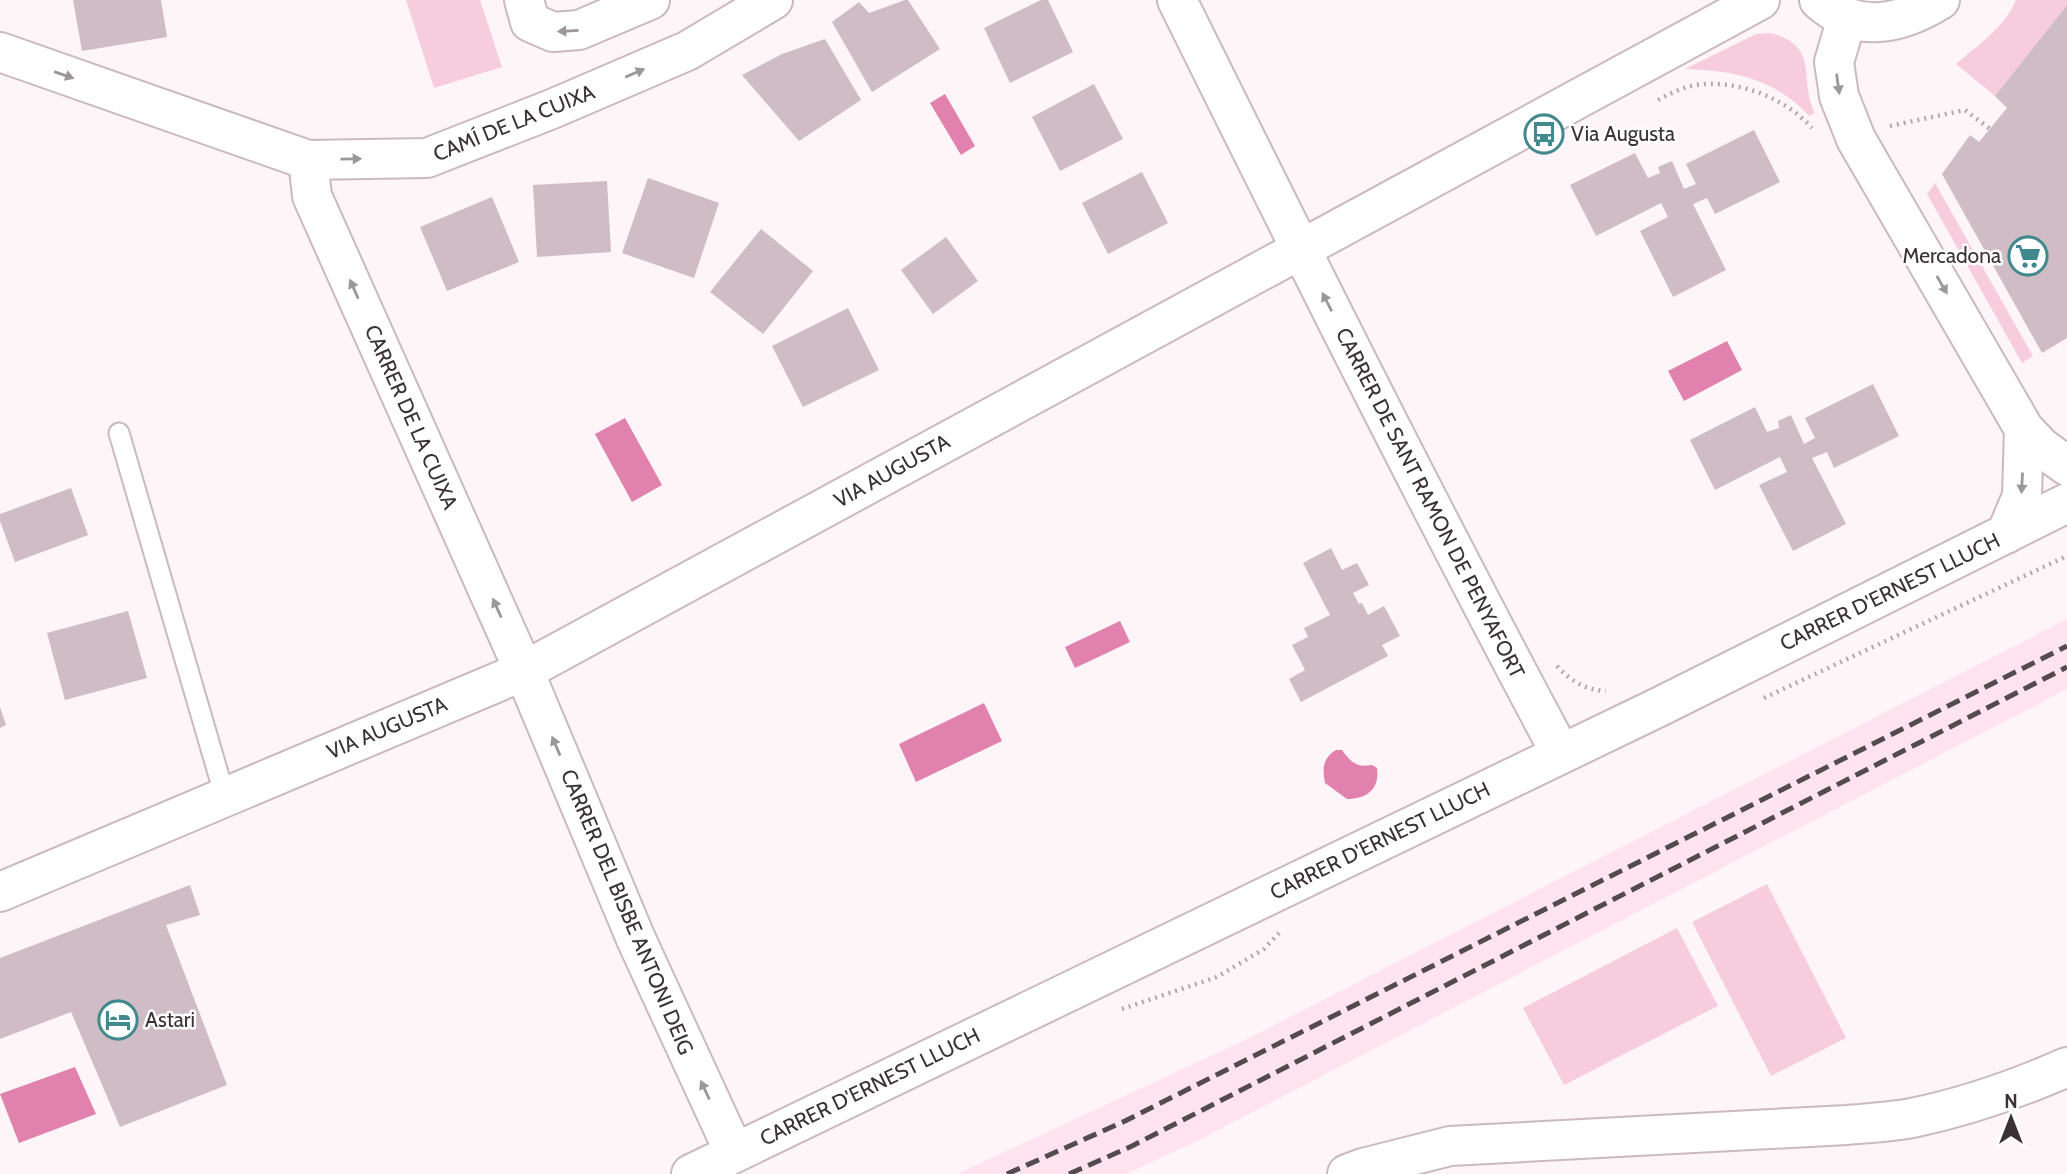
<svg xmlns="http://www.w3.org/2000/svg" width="2067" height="1174" font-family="Cabin,sans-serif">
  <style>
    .built { fill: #ffe4ef }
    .green { fill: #f7cdde }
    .water { fill: #e182ae }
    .building { fill: #cfbcc4 }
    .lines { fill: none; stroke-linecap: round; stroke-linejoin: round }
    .service-casing { stroke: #cbb9c0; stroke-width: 23 }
    .minor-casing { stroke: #cbb9c0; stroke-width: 42 }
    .secondary-casing { stroke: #cbb9c0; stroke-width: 42 }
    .path { stroke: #b0a8ab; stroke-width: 4.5; stroke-dasharray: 2 5; stroke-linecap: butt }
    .service { stroke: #fff; stroke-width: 19 }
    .minor { stroke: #fff; stroke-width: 38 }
    .secondary { stroke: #fff; stroke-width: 38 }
    .rail { stroke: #534b4e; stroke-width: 5; stroke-dasharray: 14 7; stroke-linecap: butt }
    .oneway { fill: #9c989a }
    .labels { text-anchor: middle; stroke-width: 5; stroke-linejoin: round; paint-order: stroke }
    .street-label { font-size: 21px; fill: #3a3235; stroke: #fff }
    .poi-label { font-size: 21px; fill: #3a3235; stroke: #fff; text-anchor: start }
  </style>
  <rect width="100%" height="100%" fill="#fdf5f8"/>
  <!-- built -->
  <path class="built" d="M2067,619V689L1197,1141L1126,1174H957L1245,1040Z"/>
  <!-- green -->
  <path class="green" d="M406,0H480L502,67L434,88Z
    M2016,0H2067V5L1995,96L1956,64C1978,45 2005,27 2016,0Z
    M1771,33C1821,47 1798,78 1815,113L1809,116C1774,78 1735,71 1685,69L1756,34Z
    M1935,183L2033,356L2022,363L1927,194Z
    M1767,884L1846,1038L1771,1076L1692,922Z
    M1677,928L1718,1006L1564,1085L1523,1008Z"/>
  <!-- water -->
  <path class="water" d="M945,94L975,146L961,155L930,103Z
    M1727,341L1742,370L1684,401L1668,371Z
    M625,418L662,485L632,502L595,434Z
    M1120,621L1130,642L1075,668L1065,647Z
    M984,703L1002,741L916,782L899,744Z
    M1336,750H1342C1351,762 1356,768 1372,765L1377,768C1380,789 1367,799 1347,799L1325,783C1322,768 1323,758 1336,750Z
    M75,1067L96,1114L19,1143L0,1094Z"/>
  <!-- building -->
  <path class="building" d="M73,0H161L167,37L82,51Z
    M905,0H908L940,49L872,92L832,22L859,2L869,13Z
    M1041,0H1048L1073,52L1010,83L984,28Z
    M2067,5V338L2042,353L1942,174L1970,135L1979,142L2007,108L1995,96Z
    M825,39L861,100L799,141L742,75L782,54Z
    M1094,84L1123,139L1060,171L1032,117Z
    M1754,130L1780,182L1715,214L1707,198L1693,204L1726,270L1673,297L1640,231L1668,217L1661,203L1596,236L1570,185L1635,153L1648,178L1660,173L1658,167L1672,161L1684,189L1696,184L1686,164Z
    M1142,172L1168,223L1108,254L1082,203Z
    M648,178L719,203L694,278L622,253Z
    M607,181L611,252L537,257L533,185Z
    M492,197L519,262L447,291L420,227Z
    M761,229L813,271L763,334L710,292Z
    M946,237L978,281L933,314L901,270Z
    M848,308L879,370L803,407L772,346Z
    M1873,384L1899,436L1834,468L1827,452L1812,458L1846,524L1793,551L1759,485L1787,472L1780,457L1715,490L1690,440L1755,407L1767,432L1779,428L1778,421L1791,415L1804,444L1815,438L1805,418Z
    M71,488L88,535L15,562L0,521V514Z
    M1331,548L1342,570L1357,563L1369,585L1353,593L1359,604L1362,603L1368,615L1384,606L1400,636L1382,645L1388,656L1301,702L1289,679L1305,670L1292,645L1308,637L1304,628L1330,615L1303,563Z
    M128,611L147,678L65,700L47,633Z
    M0,707L6,725L0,728Z
    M190,885L200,915L166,925L227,1085L120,1127L71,1012L0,1039V958Z"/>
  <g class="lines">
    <!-- service casing -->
    <g class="service-casing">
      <path id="service" d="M119,433L225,797"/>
    </g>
    <!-- minor casing -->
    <g class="minor-casing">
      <path id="minor" d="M524,0L530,22L553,32L579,30L650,0
        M1177,0C1302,253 1428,505 1561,754
        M1847,18L1834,62L1839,96L1856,139L2024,429L2041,447L2067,466
        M0,52L308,160L427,158L552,109L687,51L773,0
        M308,160L312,196L524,671L636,939L734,1152
        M2006,534L2022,496L2024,429
        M691,1174L1661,706L2067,503
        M1347,1174L1363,1168L1450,1146L1847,1125C1869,1123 1891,1122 1912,1118C1966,1107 2017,1089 2067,1067"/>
    </g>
    <!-- secondary casing -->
    <g class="secondary-casing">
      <path id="secondary" d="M1819,0C1857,34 1900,25 1940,0
        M0,892L524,671L1760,0"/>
    </g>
    <!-- path -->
    <path class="path" d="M1658,100C1673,92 1687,85 1704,84C1744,82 1786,99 1812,128
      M1890,126L1965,110L1990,129
      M1557,666C1571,681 1585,690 1606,691
      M1764,698L2067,556
      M1122,1009L1217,977L1264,949L1279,933"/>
    <!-- service -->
    <use href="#service" class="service"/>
    <!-- minor -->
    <use href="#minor" class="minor"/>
    <!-- secondary -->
    <use href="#secondary" class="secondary"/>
    <!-- rail -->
    <path class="rail" d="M1007,1174L1125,1121L2067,646
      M1069,1174L1132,1146L2067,667"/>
  </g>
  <!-- one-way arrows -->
  <defs><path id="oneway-solid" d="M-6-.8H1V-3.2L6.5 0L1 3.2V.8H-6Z" transform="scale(1.75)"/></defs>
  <g class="oneway">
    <use href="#oneway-solid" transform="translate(568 31) rotate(177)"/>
    <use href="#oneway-solid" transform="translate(635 73) rotate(-23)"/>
    <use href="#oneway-solid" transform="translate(64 75) rotate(19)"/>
    <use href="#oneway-solid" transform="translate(1838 84) rotate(82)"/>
    <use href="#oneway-solid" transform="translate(351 159) rotate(-1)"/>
    <use href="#oneway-solid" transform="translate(1942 285) rotate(60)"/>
    <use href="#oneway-solid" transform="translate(354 289) rotate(-114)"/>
    <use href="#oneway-solid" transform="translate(1327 302) rotate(-117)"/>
    <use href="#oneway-solid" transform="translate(2022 483) rotate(93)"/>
    <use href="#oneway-solid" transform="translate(497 608) rotate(-114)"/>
    <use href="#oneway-solid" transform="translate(556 746) rotate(-113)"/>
    <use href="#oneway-solid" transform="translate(705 1090) rotate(-115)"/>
  </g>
  <!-- icons -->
  <defs>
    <g id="bus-ring" transform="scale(2.0125)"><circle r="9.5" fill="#fff" stroke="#41898c" stroke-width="1.5"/><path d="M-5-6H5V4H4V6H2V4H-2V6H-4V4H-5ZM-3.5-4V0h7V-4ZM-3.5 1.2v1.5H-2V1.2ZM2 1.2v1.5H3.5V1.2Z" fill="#41898c"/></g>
    <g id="supermarket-ring" transform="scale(2.0125)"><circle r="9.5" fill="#fff" stroke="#41898c" stroke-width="1.5"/><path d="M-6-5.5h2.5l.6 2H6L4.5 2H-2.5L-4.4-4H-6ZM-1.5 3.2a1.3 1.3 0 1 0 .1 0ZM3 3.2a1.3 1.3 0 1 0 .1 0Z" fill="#41898c"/></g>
    <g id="hotel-ring" transform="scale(2.0125)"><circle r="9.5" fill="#fff" stroke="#41898c" stroke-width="1.5"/><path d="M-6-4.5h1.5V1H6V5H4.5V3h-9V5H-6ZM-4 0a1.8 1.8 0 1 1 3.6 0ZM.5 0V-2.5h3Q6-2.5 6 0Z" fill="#41898c"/></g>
  </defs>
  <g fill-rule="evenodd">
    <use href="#bus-ring" x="1544" y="134"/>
    <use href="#supermarket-ring" x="2028" y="256"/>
    <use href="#hotel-ring" x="118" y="1020"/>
  </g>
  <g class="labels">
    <!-- street labels -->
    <g class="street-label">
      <text transform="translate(514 123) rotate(-22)" y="7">CAMÍ DE LA CUIXA</text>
      <text transform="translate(411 417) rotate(66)" y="7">CARRER DE LA CUIXA</text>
      <text transform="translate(892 471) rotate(-29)" y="7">VIA AUGUSTA</text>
      <text transform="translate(1430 503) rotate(63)" y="7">CARRER DE SANT RAMON DE PENYAFORT</text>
      <text transform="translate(1890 592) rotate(-26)" y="7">CARRER D'ERNEST LLUCH</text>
      <text transform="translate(387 728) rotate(-23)" y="7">VIA AUGUSTA</text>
      <text transform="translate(1380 841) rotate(-26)" y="7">CARRER D'ERNEST LLUCH</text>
      <text transform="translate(627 912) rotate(67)" y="7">CARRER DEL BISBE ANTONI DEIG</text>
      <text transform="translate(870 1087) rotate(-26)" y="7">CARRER D'ERNEST LLUCH</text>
    </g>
    <!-- poi labels -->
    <g class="poi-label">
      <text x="1571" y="141">Via Augusta</text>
      <text x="2001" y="263" text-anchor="end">Mercadona</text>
      <text x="145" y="1027">Astari</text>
    </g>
  </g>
  <!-- north arrow -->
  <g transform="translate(2011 1118)" stroke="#ffffff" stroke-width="5" paint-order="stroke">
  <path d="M0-5L12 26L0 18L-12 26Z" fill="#3a3235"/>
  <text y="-10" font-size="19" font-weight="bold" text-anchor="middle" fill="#3a3235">N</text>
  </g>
</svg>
